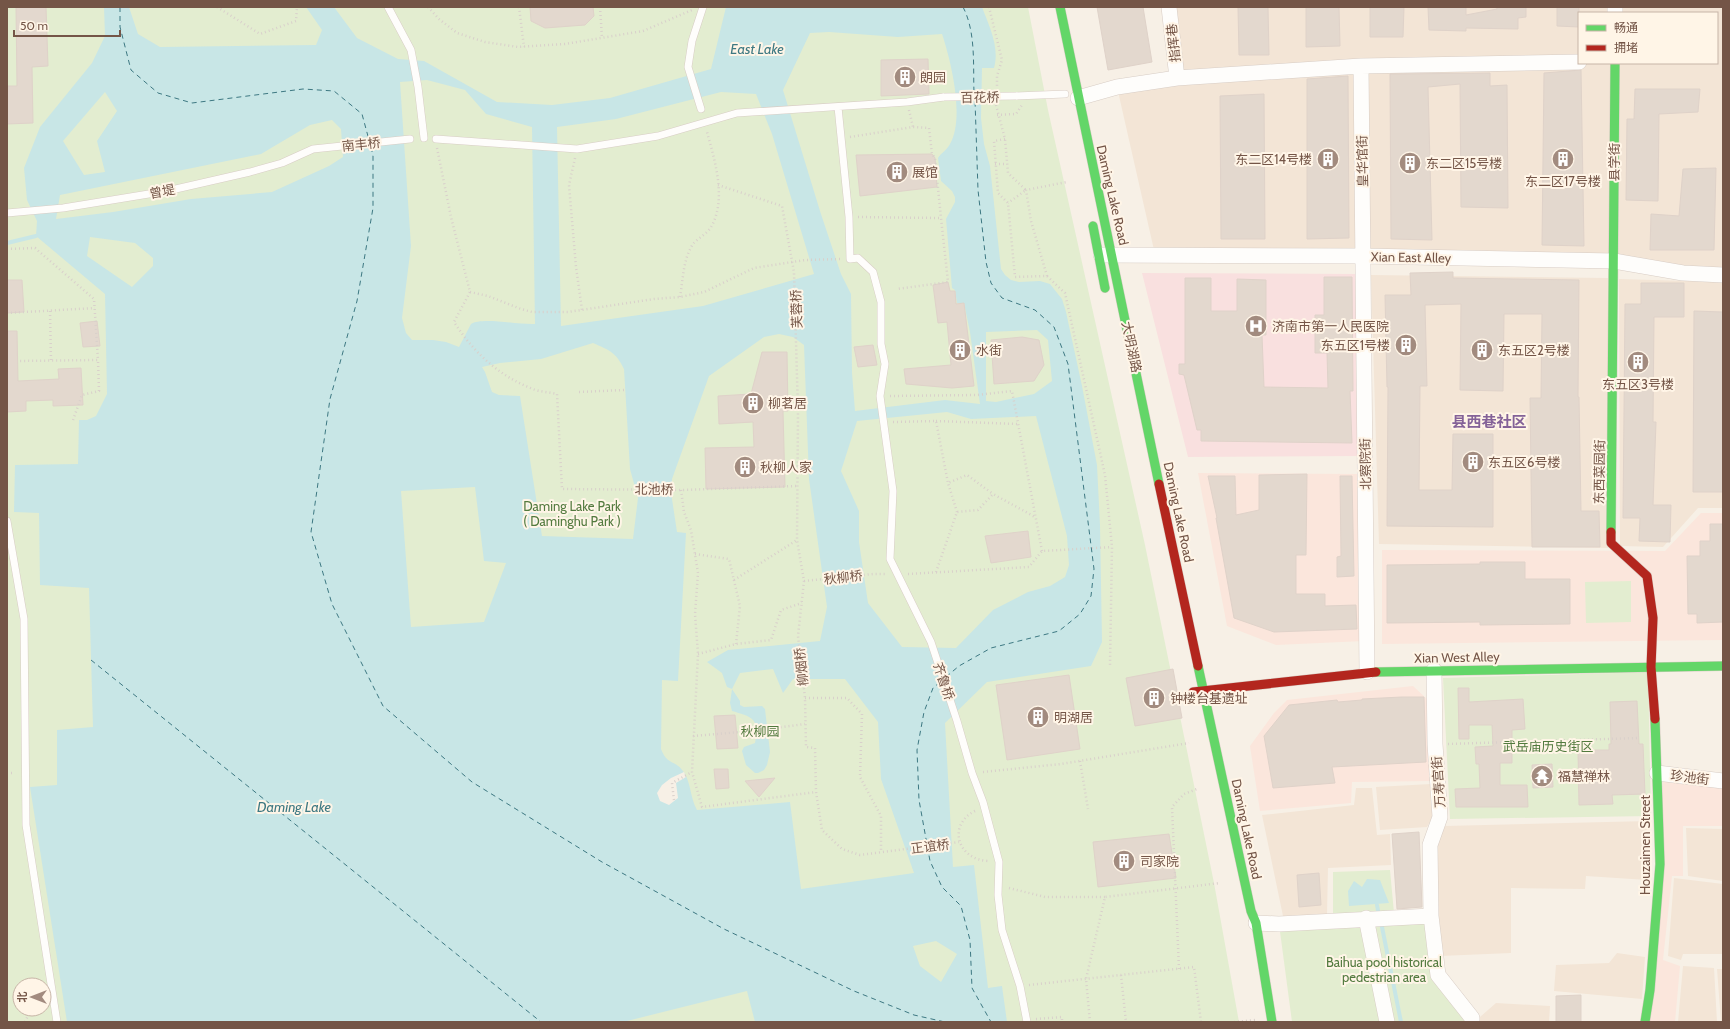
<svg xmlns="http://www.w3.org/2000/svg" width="1730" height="1029" font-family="Cabin,'Noto Sans SC',sans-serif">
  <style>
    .residential { fill: #f3e5d6; fill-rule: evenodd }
    .commercial { fill: #fbe6dc }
    .medical { fill: #f9e0df }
    .green { fill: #e3edd0; fill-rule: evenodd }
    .water { fill: #c8e6e6; fill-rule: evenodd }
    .pier { fill: #f7f0e6 }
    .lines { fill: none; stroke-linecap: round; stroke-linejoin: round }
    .stream { stroke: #c8e6e6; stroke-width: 4 }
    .ferry { stroke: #3d7882; stroke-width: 1; stroke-dasharray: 5 4; stroke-linecap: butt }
    .building { fill: #e3d8ce; stroke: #dfd2c9 }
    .lane-casing { stroke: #d8cdc5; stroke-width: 8 }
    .street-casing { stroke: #d8cdc5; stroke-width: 16 }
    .fast-casing { stroke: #d7ccc3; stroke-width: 10 }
    .jam-casing { stroke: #d7ccc3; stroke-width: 10 }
    .path { stroke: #d9d0cb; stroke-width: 2.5; stroke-dasharray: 1 3; stroke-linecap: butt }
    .lane { stroke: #fefdfb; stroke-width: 7 }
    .street { stroke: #fefdfb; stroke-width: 15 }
    .fast { stroke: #63d668; stroke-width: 9 }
    .jam { stroke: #b3261e; stroke-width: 9 }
    .lane-bridge-casing { stroke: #d8cdc5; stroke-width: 8; stroke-linecap: butt }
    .lane-bridge { stroke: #fefdfb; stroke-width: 7 }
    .labels { text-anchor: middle; stroke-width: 4; stroke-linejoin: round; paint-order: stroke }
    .street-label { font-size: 13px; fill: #745547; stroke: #fff5e7 }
    .poi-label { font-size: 13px; fill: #745547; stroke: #fff5e7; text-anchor: start }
    .park-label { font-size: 13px; fill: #527a3e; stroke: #fff5e7 }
    .water-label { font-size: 14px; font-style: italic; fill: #3d7882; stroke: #fff5e7 }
    .quarter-label { font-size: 15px; font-weight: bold; fill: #846298; stroke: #fff5e7 }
  </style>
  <rect width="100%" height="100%" fill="#f7f0e6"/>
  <!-- residential -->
  <path class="residential" d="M1169,7H1723V275L1614,261L1154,250L1117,87L1177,78ZM1579,13H1717V63H1579Z
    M1371,275L1608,278V548L1379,544Z
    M1619,279L1723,282V508H1698L1663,547L1620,546Z
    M1431,784L1433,816L1427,827L1380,830L1376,787Z
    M1356,788H1372L1377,835L1390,834L1391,865L1328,868L1327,914L1283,916L1262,815L1354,805Z
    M1649,821L1647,880L1586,876L1585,889L1511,888V953L1440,956L1434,849L1445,826Z
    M1686,828L1723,829V881L1688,876Z
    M1674,878L1723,884V954H1683L1681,960L1668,956Z
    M1617,953L1645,957L1642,999L1554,991L1556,965L1609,963Z
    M1683,966L1714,968L1717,1022H1678Z
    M1717,969H1723V1022H1721Z
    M1496,1003L1550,1006L1549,1022H1480V1017Z"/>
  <!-- commercial -->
  <path class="commercial" d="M1198,473L1358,474L1364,641L1276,645L1227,626Z
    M1701,513H1723V640L1382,644V550L1665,551Z
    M1413,686L1427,699L1432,781L1352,782L1351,803L1260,811L1250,746L1274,713L1287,700Z
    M1663,779L1723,788V826H1683V876H1672L1663,960L1680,966L1675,1022H1649Z"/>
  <!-- medical -->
  <path class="medical" d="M1142,273L1357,274L1360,456L1188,457Z"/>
  <!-- green -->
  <path class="green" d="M7,7H1028L1048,110L1145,545L1214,883L1239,1022H7ZM20,985H44V1009H20Z
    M1631,581V622L1586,623L1585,582Z
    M1648,672L1651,816L1450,819L1443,678Z
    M1390,870L1394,913L1333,914V872Z
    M1431,916L1438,975L1472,1022H1292L1279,924Z"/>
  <!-- water -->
  <path class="water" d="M104,7H129L138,34L160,47L316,45L322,30L306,7H334L357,38L398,59L424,61L497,102L552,105L610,98L711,69L726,7H982C989,26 1000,47 994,68H982L981,118L984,144L990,166L1001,269L1005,275L1011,280L1019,282L1040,281L1050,284L1062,299L1066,312L1082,386L1097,465L1100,525L1102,642L1091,666L987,682L945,723L953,867L974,865L988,988L1002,986L1007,1022H755L747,991L623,1022H67L30,787L57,785V730L93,727L89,588L40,585L39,513L14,512L15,465L78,464L79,420H87L96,416L107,394L105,294L36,236L37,221L27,200L24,168L40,127L92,63L105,36ZM829,32L898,37L942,34C951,61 965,118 950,144C947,150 941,153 938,158L941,181L952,191L955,197V202L946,219L952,288L955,290L957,303H964L970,332L980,404L945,400L855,411L852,373L851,294L841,274L820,211L783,90L810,33ZM427,80L465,90L486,114L532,127L535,324C520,325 482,317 471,324L459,347L446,342L433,340H412L406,333L402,318L411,246L400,82ZM105,92L117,111L97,141L105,172L84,175L63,141ZM721,92L756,94L772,134L814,274L703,306L561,326L557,127L616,119ZM332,120L341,129L343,157L329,166L272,192L191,199L113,212L56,219L60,195L261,154L310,125ZM90,237L135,243L153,258V266L132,287L87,256ZM1037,330L1048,340L1052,381L1034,394L996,402L986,401V332ZM779,334L793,337L804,345L809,479L827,607L820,641L728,650L707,662L722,673L727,687L732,689L730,703L732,711C752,717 760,718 755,743L744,747L742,751L746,765L755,773H758L764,770L767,765L770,752L765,709L762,706L744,707L740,705V701L732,689L740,673L773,669L783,693L793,679H845L878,722L881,779L914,873L801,889L790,802L697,810C690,798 691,781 683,771C675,760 667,765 661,749L662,680L678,681L686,533L677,532L672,499V479L709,376L764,337ZM593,343C609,350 616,352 624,369L630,469L638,498L633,539L542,536L520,396L499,395L492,392L485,372L482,367L500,363L541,359ZM947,412L971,419L1036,416L1067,536L1069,565L1065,577L1050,586L1028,592L993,610L956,648L902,647L868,603L859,542V511L841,471L857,421ZM475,487L484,561L506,563L484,622L411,627L401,491ZM936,941L957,954L941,982L920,966L913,946Z
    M1367,879L1380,880L1389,903L1349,906L1348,891L1354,881L1362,887Z"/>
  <!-- pier -->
  <path class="pier" d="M684,772L686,777L676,783L678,798L669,805L660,801L657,793L662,785L671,778Z"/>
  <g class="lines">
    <!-- stream -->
    <path class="stream" d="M7,243L36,236
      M1377,905L1379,916
      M1381,922L1401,1022"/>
    <!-- ferry -->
    <path class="ferry" d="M120,7V27L131,70L158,93L192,103L303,89L334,91L362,114L369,140
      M963,7C976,32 973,65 974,93
      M371,147L373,156V208L357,301L330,399L311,532L332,604L383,706L472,782L602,862L724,929L854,991L914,1015L945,1022
      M91,660L541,1022
      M946,677L959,666L991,648L1059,631L1080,614L1091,596L1094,569L1068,364L1054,327L1035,310L1002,298L991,283L986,262L978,190L975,100
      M940,682L933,688L924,712L917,750L919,800L930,861L942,887L961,906L970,940L972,988L991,1022"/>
  </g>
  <!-- building -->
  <path class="building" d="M16,7H46L48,66L32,67L33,123L7,124V86H17Z
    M530,7H593L594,16L585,25L545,28L531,21Z
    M1097,7H1143L1152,62L1108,70Z
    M1238,7H1268L1269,55H1239Z
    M1306,7H1339L1340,46L1306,47Z
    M1370,7H1404L1403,37H1370Z
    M1428,7H1466V15L1497,9V7H1526V17L1518,18V29L1466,28V31L1429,30Z
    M1557,7H1579V27L1557,26Z
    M928,59L929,94L881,96V60Z
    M1581,70L1584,246L1542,245L1544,73Z
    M1490,73V86L1507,85L1508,208L1461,207L1460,84L1428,87L1432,240L1391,239L1390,74Z
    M1348,76L1349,238L1307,239V79Z
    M1635,89H1700L1698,112L1659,114L1658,201L1626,200L1627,119H1634Z
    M1264,94L1265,239H1221L1220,96Z
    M932,154L935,158L937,187L860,196L856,155Z
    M1716,168L1714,250H1650L1651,214L1679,216L1683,169Z
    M1453,272V278L1579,280L1578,397H1579L1581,511H1599L1600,547H1532L1530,398H1541L1542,314H1504L1503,391L1460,390L1461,304L1425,305L1427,386H1420L1419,490H1452L1453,434H1493V527L1387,526L1388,387H1387L1385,295H1411L1410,273Z
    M1324,277H1352L1353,391H1350L1352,443L1201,441V430H1197L1184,375L1179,374V364H1185V278H1211V311H1237V279L1266,280V335H1262L1264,387L1328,388L1327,353H1315V315H1324Z
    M7,280H22L24,312L7,313Z
    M948,282L950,291H955L956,304L964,303L974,386L952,388L906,384L904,369L951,365L947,322L938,323L933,285Z
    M1641,283H1684V317H1654L1653,422H1656L1653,505H1671L1670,542L1639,541L1640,518H1623L1625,304H1641Z
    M1694,311L1723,312V492H1693Z
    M97,321L100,346L83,347L80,323Z
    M7,331H17L18,381L59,379L58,369L81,368L83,405L53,406V400L26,401V411L7,412Z
    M1022,337L1039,340L1044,365L1034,381L994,384L991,340Z
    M873,345L877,365L858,367L854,347Z
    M762,352H787L788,411H783L785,487L706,489L705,448L754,447L753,422L719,424L718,396L751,394Z
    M1307,474L1306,555H1296V594H1325V606L1356,605L1357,629L1274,632L1234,618L1216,518H1217L1208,476H1235L1236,515L1259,510V475Z
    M1340,476H1352L1354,576L1337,577V557L1341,556Z
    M1710,524H1723V622L1697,623V614H1688L1687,556H1700V541H1710Z
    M1028,531L1031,557L991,563L985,536Z
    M1480,562H1525V579H1570V624L1480,625V622L1387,623V565L1480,564Z
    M1173,669L1182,718L1135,726L1126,678Z
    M1069,675L1080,749L1007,760L996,685Z
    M1458,688H1469V702L1523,699L1525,729L1512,730V763H1500V785H1527L1528,807H1456L1455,789L1480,788L1479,764H1476L1475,747L1493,746L1492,725H1469V739H1459Z
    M1402,697H1424L1426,762L1332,767L1335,783L1273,788L1264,736L1289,705L1337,700L1338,702L1362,700V699Z
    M1637,701L1639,744H1643L1645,794L1612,795L1613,804L1579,805L1578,750H1609V744H1611L1610,702Z
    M735,715L738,748L717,749L714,716Z
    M1552,764L1553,787L1533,788L1532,765Z
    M714,769H728L729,788L716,789Z
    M775,778L759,797L745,781Z
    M1419,832L1422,907L1397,909L1392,834Z
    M1169,834L1176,878L1098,887L1093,842Z
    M1319,873L1321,905L1299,907L1297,875Z
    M1581,995V1022H1556V996Z"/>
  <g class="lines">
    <!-- lane casing -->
    <g class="lane-casing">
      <path id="lane" d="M388,7L411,50L418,87L424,138
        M1016,96L1065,94
        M838,107L849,217L850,259L858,258L873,272L881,302V344L885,364L880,396L893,491L890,559L931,642L957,721L972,773L983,802L999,862L998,895L1002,930L1020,986L1027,1022
        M701,109L688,67L692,41L703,7
        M436,139L577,149L658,136L737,113L907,102L944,97
        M7,213L63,208L167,191L250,172L282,163L313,149L410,139
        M7,521L24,619L26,825L57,1022"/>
    </g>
    <!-- street casing -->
    <g class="street-casing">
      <path id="street" d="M1169,7L1177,78
        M1615,13V7
        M1361,66L1367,672
        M1078,98L1117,87L1177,78L1361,66L1579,62
        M1101,255L1363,256L1614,261L1683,273L1723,275
        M1434,670L1435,744L1440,817L1430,845L1431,916L1438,975L1472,1018V1022
        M1657,773L1723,781
        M1366,918L1387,1022
        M1256,923L1279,924L1431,916"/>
    </g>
    <!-- fast casing -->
    <g class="fast-casing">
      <path id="fast" d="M1060,7L1159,484
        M1093,226L1105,288
        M1611,532L1615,63
        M1198,666L1251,911L1256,923L1272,1022
        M1376,672L1723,666
        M1645,1022L1650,990L1660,864L1655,719"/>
    </g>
    <!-- jam casing -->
    <g class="jam-casing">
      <path id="jam" d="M1159,484L1198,666
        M1611,532V543L1647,576L1653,618L1651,667L1655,719
        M1193,692L1376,672"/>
    </g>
    <!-- path -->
    <path class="path" d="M217,7L260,34L296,21L297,7
      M428,7L439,19L457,33L485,42L518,47L565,44L643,31L692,10
      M519,7L524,47
      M600,7L602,38
      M989,7L1002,60L997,76V87
      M996,105L1005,139L1008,173L1026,190L1008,203
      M909,110L913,127
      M997,115L1016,114L1022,105
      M850,137L913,127L929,128L932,154L935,158L941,218
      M1005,139L994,141L998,193L1008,203L1015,277L1047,276L1065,293L1105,475L1112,547L1110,665
      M437,148L451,217L470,292L454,322C474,353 499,376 533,389C540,392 549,392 557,394L562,489L681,490L798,486
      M575,158L569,185L576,267L582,310
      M995,164H1006
      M718,185L782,206L794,272L798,412L797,540L804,581L798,636L805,698L806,747L815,748L816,792
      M858,217L941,218L948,282L897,289
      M7,249L35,248L94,299L98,360L18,361
      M1047,276L1031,221L1026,190L1067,182
      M470,292L488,296L521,309L532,312H568L654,299L680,297L704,292L754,268L805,260L841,259
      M680,297C683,280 683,259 693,244C698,238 707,234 711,227C727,200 715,161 707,132
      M50,311L51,361
      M7,313L95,308
      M579,392L624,390
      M890,396L977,395L1012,391L1042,551
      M73,420L82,395L99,391L98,360
      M936,421L1018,424
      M893,422L936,421L948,483
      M681,490L684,512L691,530L698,573L695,614L698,654L692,772L702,807L816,792L822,830L842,849L860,855L959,842
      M957,512L948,483L967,475L993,494
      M695,554L729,559L740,606L736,644
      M936,572L957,512L978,510L993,494L1035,517
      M908,574L1029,567L1042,551L1112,547
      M734,580L797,540
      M804,581L873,574H887
      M698,654L736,644L771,640L781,610L802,603
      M805,698H847L862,714L860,777L881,816V852
      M693,736L752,731L805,724
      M1448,744L1639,738
      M1080,761L1088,809
      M983,772L1061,764L1189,743
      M7,773H15
      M674,800L672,783L692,772
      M975,811C948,824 956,859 988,861
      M1009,888L1045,897H1105
      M1179,969L1172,807L1184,794L1197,789
      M1121,975L1126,1022
      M1029,985L1194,967L1201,1022
      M1036,1019L1062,1017V1022
      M25,1022L31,1009
      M1090,1022L1086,979L1105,897L1220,883
      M1234,1022L1256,1020"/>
    <!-- lane -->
    <use href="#lane" class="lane"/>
    <!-- street -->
    <use href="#street" class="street"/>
    <!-- fast -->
    <use href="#fast" class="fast"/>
    <!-- jam -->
    <use href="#jam" class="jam"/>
    <!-- lane-bridge casing -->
    <g class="lane-bridge-casing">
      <path id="lane-bridge" d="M944,97L1016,96"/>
    </g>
    <!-- lane-bridge -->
    <use href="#lane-bridge" class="lane-bridge"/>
  </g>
  <!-- icons -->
  <defs>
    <g id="building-disc" transform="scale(1.15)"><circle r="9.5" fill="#a28b7f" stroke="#fff5e7"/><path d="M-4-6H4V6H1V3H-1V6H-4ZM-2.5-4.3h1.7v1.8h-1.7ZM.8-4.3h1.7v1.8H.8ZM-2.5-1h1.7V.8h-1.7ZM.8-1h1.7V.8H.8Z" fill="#fff"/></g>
    <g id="hospital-disc" transform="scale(1.15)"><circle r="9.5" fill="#a28b7f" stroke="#fff5e7"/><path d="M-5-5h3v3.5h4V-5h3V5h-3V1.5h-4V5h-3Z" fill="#fff"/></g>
    <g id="temple-disc" transform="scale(1.15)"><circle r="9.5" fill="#a28b7f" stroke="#fff5e7"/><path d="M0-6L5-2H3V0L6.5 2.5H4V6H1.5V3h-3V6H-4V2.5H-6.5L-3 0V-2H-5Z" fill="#fff"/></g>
  </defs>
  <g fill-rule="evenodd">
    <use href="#building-disc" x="905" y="77"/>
    <use href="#building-disc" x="1328" y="159"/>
    <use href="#building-disc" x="1563" y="159"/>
    <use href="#building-disc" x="1410" y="163"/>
    <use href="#building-disc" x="897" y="172"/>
    <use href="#hospital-disc" x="1256" y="326"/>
    <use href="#building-disc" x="1406" y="345"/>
    <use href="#building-disc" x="960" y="350"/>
    <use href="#building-disc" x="1482" y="350"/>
    <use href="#building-disc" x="1638" y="362"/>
    <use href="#building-disc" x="753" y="403"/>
    <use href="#building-disc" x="1473" y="462"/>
    <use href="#building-disc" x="745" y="467"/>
    <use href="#building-disc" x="1154" y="698"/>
    <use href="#building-disc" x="1038" y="717"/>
    <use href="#temple-disc" x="1542" y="776"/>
    <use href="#building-disc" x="1124" y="861"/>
  </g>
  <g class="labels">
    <!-- street labels -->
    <g class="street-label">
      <text transform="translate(1173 43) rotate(-96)" y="5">指挥巷</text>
      <text transform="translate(980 97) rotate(-1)" y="5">百花桥</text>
      <text transform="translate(361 144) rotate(-6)" y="5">南丰桥</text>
      <text transform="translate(1362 161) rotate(-91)" y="5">皇华馆街</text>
      <text transform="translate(1614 162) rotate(-90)" y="5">县学街</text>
      <text transform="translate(162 191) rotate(-11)" y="5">曾堤</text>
      <text transform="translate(1113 195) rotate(77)" y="5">Daming Lake Road</text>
      <text transform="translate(1411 257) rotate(1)" y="5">Xian East Alley</text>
      <text transform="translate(796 309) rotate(-92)" y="5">芙蓉桥</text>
      <text transform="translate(1132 347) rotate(78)" y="5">大明湖路</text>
      <text transform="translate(1365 464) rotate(-91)" y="5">北察院街</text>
      <text transform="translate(1599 472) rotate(-89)" y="5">东西菜园街</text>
      <text transform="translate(654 489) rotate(1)" y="5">北池桥</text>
      <text transform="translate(1179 512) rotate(78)" y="5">Daming Lake Road</text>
      <text transform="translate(843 577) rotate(-6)" y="5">秋柳桥</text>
      <text transform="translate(1457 657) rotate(-1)" y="5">Xian West Alley</text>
      <text transform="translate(801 667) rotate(-96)" y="5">柳烟桥</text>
      <text transform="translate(944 681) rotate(71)" y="5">齐鲁桥</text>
      <text transform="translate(1690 777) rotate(7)" y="5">珍池街</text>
      <text transform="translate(1438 782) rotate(-94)" y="5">万寿宫街</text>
      <text transform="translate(1247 829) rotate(78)" y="5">Daming Lake Road</text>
      <text transform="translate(1645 845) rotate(-90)" y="5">Houzaimen Street</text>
      <text transform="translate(930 846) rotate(-7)" y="5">正谊桥</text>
    </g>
    <!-- poi labels -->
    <g class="poi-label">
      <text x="920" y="82">朗园</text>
      <text x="1312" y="164" text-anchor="end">东二区14号楼</text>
      <text x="1426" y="168">东二区15号楼</text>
      <text x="912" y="177">展馆</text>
      <text x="1563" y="186" text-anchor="middle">东二区17号楼</text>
      <text x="1272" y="331">济南市第一人民医院</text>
      <text x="1390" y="350" text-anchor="end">东五区1号楼</text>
      <text x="976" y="355">水街</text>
      <text x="1498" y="355">东五区2号楼</text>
      <text x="1638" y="389" text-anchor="middle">东五区3号楼</text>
      <text x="768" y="408">柳茗居</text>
      <text x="1488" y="467">东五区6号楼</text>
      <text x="760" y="472">秋柳人家</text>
      <text x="1170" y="703">钟楼台基遗址</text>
      <text x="1054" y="722">明湖居</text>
      <text x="1558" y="781">福慧禅林</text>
      <text x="1140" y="866">司家院</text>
    </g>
    <!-- park labels -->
    <g class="park-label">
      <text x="572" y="511">Daming Lake Park<tspan x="572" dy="15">( Daminghu Park )</tspan></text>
      <text x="760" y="736">秋柳园</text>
      <text x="1548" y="751">武岳庙历史街区</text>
      <text x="1384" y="967">Baihua pool historical<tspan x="1384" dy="15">pedestrian area</tspan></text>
    </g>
    <!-- water labels -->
    <g class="water-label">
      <text x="757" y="54">East Lake</text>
      <text x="294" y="812">Daming Lake</text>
    </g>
    <!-- quarter labels -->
    <g class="quarter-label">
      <text x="1489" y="427">县西巷社区</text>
    </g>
  </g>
  <!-- border -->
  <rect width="1730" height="1029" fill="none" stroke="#745547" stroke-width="16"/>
  <!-- legend -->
  <rect x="1578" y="12" width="140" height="52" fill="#fff5e7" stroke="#c7b5a7"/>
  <rect x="1586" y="25" width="20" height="6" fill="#63d668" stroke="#c7b5a7"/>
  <text x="1614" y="32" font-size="12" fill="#745547">畅通</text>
  <rect x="1586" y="45" width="20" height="6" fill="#b3261e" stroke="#c7b5a7"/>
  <text x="1614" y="52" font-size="12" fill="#745547">拥堵</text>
  <!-- north arrow -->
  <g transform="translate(32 997) rotate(270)"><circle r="19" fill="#fff5e7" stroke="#c7b5a7"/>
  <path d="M0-3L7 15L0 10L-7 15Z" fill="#a28b7f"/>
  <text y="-6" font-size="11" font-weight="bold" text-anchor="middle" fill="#745547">北</text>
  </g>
  <!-- scale -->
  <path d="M14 30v6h106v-6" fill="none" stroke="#745547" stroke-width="2"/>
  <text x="20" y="30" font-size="12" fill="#745547" stroke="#fff5e7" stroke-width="3" paint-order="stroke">50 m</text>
</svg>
